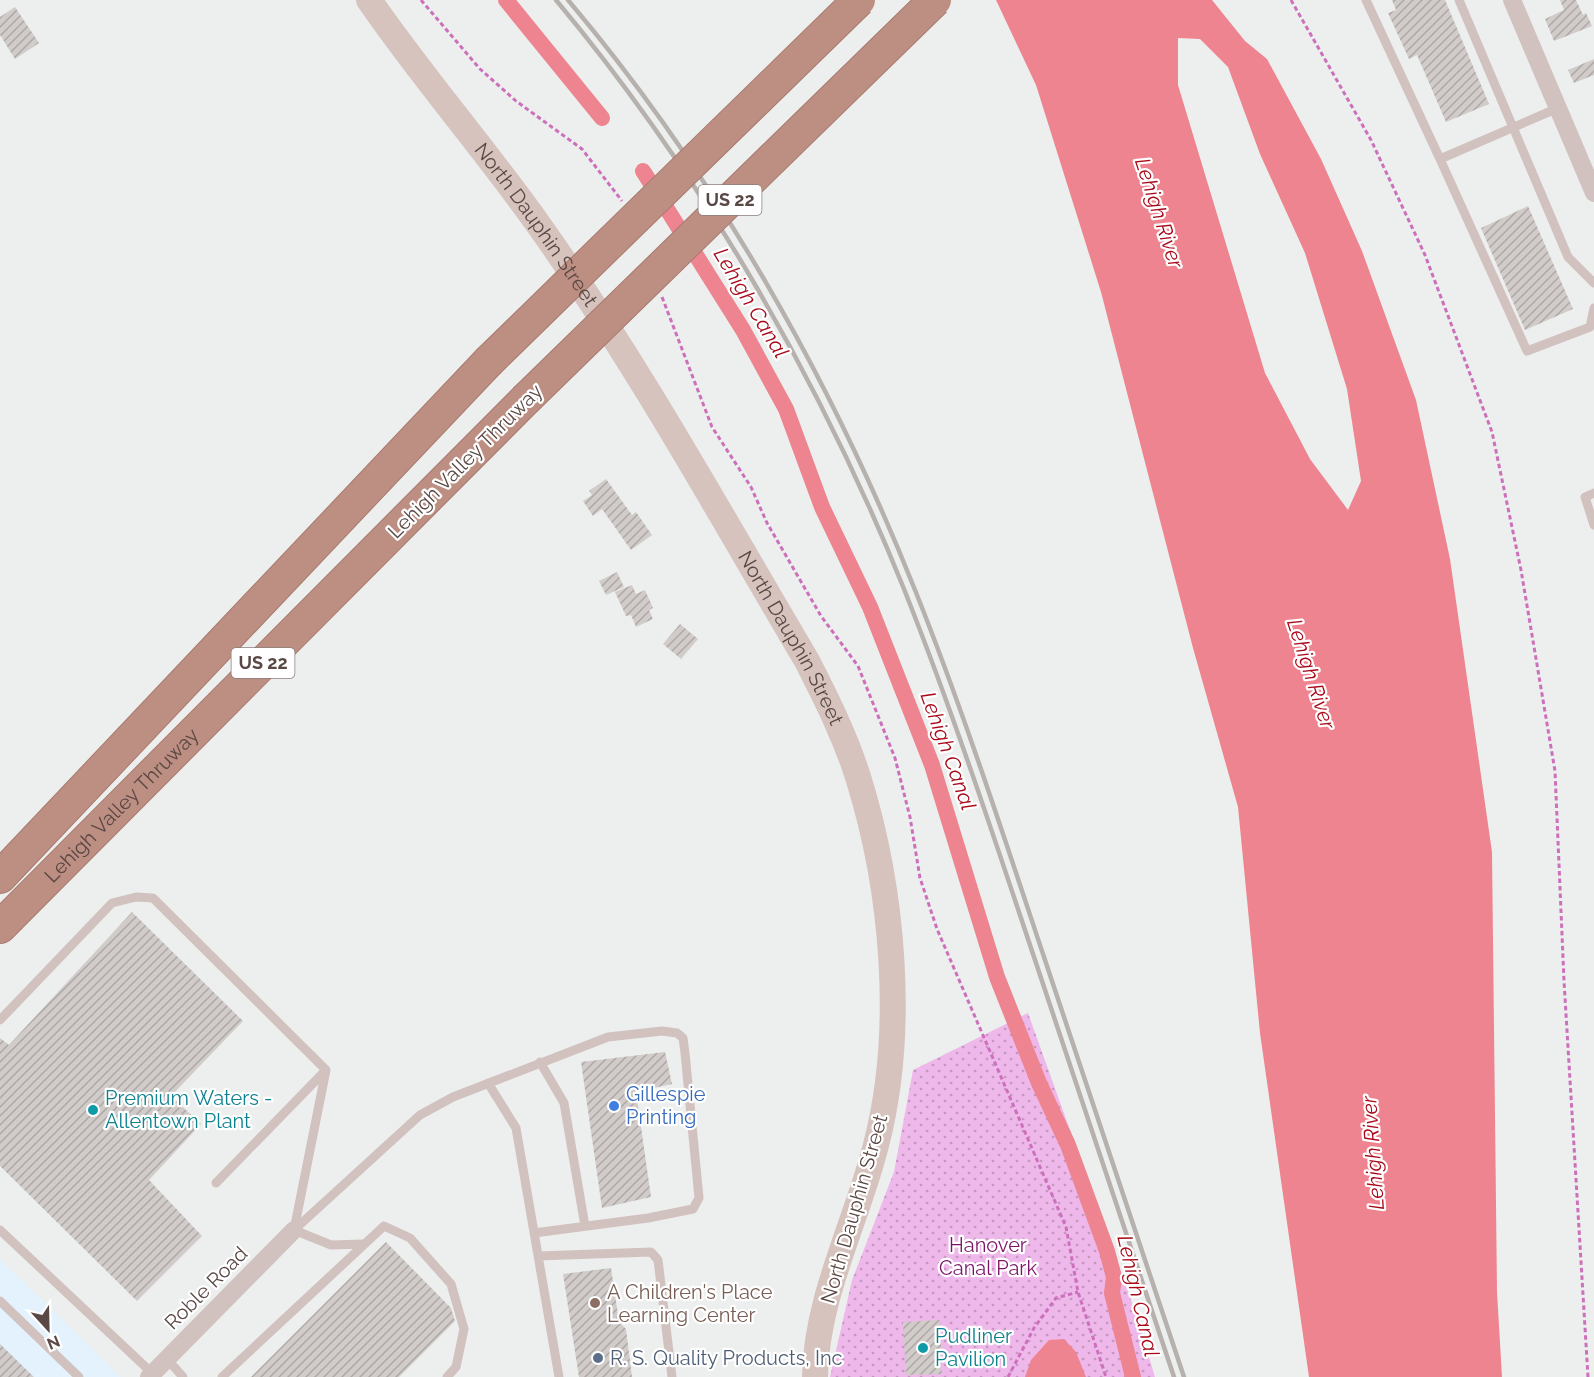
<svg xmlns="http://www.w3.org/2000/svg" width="1594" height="1377" font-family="Raleway,sans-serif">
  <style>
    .commercial { fill: #e3f2fc }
    .park { fill: url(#park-dots) }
    .water { fill: #ed848f; fill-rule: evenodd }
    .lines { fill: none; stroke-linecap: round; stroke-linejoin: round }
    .canal { stroke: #ed848f; stroke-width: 16 }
    .building { fill: url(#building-hatch) }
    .highway-casing { stroke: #a97a6e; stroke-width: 34 }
    .path { stroke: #cd70bb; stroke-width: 3; stroke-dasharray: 4.5 3; stroke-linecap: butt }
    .lane { stroke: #d2c2bf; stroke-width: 9 }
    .street { stroke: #d2c2bf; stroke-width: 18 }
    .secondary { stroke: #d6c3be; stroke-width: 26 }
    .highway { stroke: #bd8e82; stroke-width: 32 }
    .rail { stroke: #b7b1ae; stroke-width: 4.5 }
    .highway-bridge-casing { stroke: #a97a6e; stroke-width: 34; stroke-linecap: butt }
    .highway-bridge { stroke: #bd8e82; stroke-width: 32 }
    .shop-dot { fill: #3f7fe0; stroke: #fff; stroke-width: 2 }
    .culture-dot { fill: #0f9aa8; stroke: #fff; stroke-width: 2 }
    .education-dot { fill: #8d6e63; stroke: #fff; stroke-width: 2 }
    .service-dot { fill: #5c6f8a; stroke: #fff; stroke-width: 2 }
    .labels { text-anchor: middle; stroke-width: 4.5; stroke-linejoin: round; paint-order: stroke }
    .shield { fill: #fff; stroke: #8c7f7c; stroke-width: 1.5 }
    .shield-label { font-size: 18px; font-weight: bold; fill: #5a4844 }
    .street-label { font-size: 20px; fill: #5a4844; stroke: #fff }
    .shop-label { font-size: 20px; fill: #366cbe; stroke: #fff; text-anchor: start }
    .culture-label { font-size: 20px; fill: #0d838f; stroke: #fff; text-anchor: start }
    .park-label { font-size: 20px; fill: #7c1568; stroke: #fff }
    .education-label { font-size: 20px; fill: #785e54; stroke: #fff; text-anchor: start }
    .service-label { font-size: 20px; fill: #4e5e75; stroke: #fff; text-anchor: start }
    .water-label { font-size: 21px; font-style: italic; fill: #a80919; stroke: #fff }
  </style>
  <defs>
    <pattern id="park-dots" width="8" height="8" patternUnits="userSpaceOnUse" patternTransform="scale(1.5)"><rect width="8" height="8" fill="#efb8eb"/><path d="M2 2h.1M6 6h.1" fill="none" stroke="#c598c0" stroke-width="1.8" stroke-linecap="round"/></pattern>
    <pattern id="building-hatch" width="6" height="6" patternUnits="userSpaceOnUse" patternTransform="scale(1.5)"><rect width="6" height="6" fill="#d1ccc9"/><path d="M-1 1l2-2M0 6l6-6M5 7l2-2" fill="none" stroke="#ada8a5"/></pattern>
  </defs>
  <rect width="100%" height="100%" fill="#ecefee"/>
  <!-- commercial -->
  <path class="commercial" d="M0,1259L121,1377H0Z"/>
  <!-- park -->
  <path class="park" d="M1028,1013L1136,1314L1155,1377H830L852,1280L894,1172L913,1070Z"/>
  <!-- water -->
  <path class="water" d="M996,0H1212L1245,41L1267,59L1321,159L1362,251L1416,400L1450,559L1492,852L1497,1292L1502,1377H1309L1260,1033L1238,807L1193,648L1101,292L1036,85ZM1178,38L1200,39L1228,67L1260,154L1305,253L1347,389L1361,481L1348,510L1310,459L1265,373L1178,85Z
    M1064,1339L1076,1352L1086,1377H1025L1031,1360L1049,1340Z"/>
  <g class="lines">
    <!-- canal -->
    <path class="canal" d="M506,0L602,118
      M643,171L743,330L786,409L822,507L870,607L932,765L997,977L1039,1083L1068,1145L1107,1251L1114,1277L1112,1293L1133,1377"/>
  </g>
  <!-- building -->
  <path class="building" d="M1392,0H1445L1489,104L1446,122L1417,55L1409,59L1388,13L1396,10Z
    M1560,0H1576L1583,15L1586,13L1592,26L1554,41L1545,19L1564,10Z
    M15,7L39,43L15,59L0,35V17Z
    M1594,59V75L1574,83L1568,70Z
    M1528,206L1573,309L1525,330L1481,228Z
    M606,479L632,515L636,512L652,535L631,550L602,509L593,516L583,501L592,495L589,491Z
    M617,572L624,587L606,595L599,581Z
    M632,585L636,594L645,590L653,608L649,610L653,619L636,627L631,615L626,616L615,592Z
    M680,624L698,639L681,659L663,644Z
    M132,912L243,1021L171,1096L201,1124L149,1180L202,1236L137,1301L0,1166V1038L9,1045Z
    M665,1052L672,1084L636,1092L651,1197L602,1208L581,1062Z
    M386,1242L451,1308L455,1321L399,1377H251Z
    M611,1268L619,1322L626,1329L632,1377H579L563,1274Z
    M940,1320L942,1374L906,1375L903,1322Z
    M0,1344L34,1377H0Z"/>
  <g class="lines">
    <!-- highway casing -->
    <g class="highway-casing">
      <g id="highway">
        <path d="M0,877L488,362"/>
        <path id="s2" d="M0,927L525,400"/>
      </g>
    </g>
    <!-- path -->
    <path class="path" d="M421,0L480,69L516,101L582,149L622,201
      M1291,0L1371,140L1425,255L1492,432L1521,570L1555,771L1564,981L1588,1377
      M662,297L712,427L751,487L767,523L821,616L858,666L895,758L910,817L920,878L937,929L1066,1227L1078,1292L1106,1377
      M1008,1377L1034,1328L1056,1298L1078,1292"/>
    <!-- lane -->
    <path class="lane" d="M1366,0L1440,159
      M1459,0L1568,257L1594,283
      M1558,108L1440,159L1527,351L1590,327L1594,308
      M1594,493L1585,497L1594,525
      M0,1020L112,903L136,897L153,898L326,1070L294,1230
      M540,1062L564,1103L585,1226
      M488,1083L516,1128L559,1377
      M216,1183L326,1070
      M0,1230L152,1373
      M294,1230L420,1115L453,1097L608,1037L662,1031L677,1033L683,1038L685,1053L699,1198L693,1209L648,1218L534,1233
      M294,1230L331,1245L363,1244
      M538,1256L651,1252L658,1260L672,1377
      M0,1301L79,1377
      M167,1359L183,1377
      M222,1377L384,1226L410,1238L451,1284L464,1329L456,1367L447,1377"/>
    <!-- street -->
    <path class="street" d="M1512,0L1594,193
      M149,1377L294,1230"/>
    <!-- secondary -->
    <path class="secondary" id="s1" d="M369,0C422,77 484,148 538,224C637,363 720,514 807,661C826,698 845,736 858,777C893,889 906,1030 876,1145C857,1221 816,1297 815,1377"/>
    <!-- highway -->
    <use href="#highway" class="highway"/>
    <!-- rail -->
    <path class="rail" d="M556,0C702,175 819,378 904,589C952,710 993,834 1034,957C1081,1097 1128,1237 1174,1377
      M568,0C715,174 831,379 915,590C963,710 1003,834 1044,957C1091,1097 1138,1237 1184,1377"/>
    <!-- highway-bridge casing -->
    <g class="highway-bridge-casing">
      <path id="highway-bridge" d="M488,362L859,0
        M525,400L935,0"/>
    </g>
    <!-- highway-bridge -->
    <use href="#highway-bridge" class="highway-bridge"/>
  </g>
  <!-- markers -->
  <circle class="shop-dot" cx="614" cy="1106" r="6"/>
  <g class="culture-dot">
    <circle cx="93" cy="1110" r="6"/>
    <circle cx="923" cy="1348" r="6"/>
  </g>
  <circle class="education-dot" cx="595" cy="1303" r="6"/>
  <circle class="service-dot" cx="598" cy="1358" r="6"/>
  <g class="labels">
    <!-- shield labels -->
    <g class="shield">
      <rect x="698.5" y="185" width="63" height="30" rx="4.5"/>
      <rect x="231.5" y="648" width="63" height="30" rx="4.5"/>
    </g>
    <g class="shield-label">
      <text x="730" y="206">US 22</text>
      <text x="263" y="669">US 22</text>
    </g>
    <!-- street labels -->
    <g class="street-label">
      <text dy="7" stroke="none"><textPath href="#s1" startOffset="280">North Dauphin Street</textPath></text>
      <text transform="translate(465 461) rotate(-45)" y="7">Lehigh Valley Thruway</text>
      <text dy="7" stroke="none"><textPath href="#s1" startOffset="766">North Dauphin Street</textPath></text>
      <text dy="7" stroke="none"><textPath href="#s2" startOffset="172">Lehigh Valley Thruway</textPath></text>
      <text transform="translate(854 1209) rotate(-74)" y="7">North Dauphin Street</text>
      <text transform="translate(206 1288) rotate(-45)" y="7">Roble Road</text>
    </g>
    <!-- shop labels -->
    <g class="shop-label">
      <text x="626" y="1101">Gillespie<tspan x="626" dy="23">Printing</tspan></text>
    </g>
    <!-- culture labels -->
    <g class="culture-label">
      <text x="105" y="1105">Premium Waters -<tspan x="105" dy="23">Allentown Plant</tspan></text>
      <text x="935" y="1343">Pudliner<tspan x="935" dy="23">Pavilion</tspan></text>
    </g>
    <!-- park labels -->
    <g class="park-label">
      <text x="988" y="1252">Hanover<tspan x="988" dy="23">Canal Park</tspan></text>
    </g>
    <!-- education labels -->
    <g class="education-label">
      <text x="607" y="1299">A Children's Place<tspan x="607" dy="23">Learning Center</tspan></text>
    </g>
    <!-- service labels -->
    <g class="service-label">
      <text x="610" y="1365">R. S. Quality Products, Inc</text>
    </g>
    <!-- water labels -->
    <g class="water-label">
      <text transform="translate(1159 213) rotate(72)" y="7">Lehigh River</text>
      <text transform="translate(751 303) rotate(59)" y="7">Lehigh Canal</text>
      <text transform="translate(1311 674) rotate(72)" y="7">Lehigh River</text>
      <text transform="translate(948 751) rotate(70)" y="7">Lehigh Canal</text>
      <text transform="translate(1373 1153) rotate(-94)" y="7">Lehigh River</text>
      <text transform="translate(1138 1296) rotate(77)" y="7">Lehigh Canal</text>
    </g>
  </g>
  <!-- north arrow -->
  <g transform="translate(48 1329) rotate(158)" stroke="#ffffff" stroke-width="4.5" paint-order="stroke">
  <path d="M0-4.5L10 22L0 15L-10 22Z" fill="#5a4844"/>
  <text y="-9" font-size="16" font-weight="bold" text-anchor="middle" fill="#5a4844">N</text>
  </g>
</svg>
